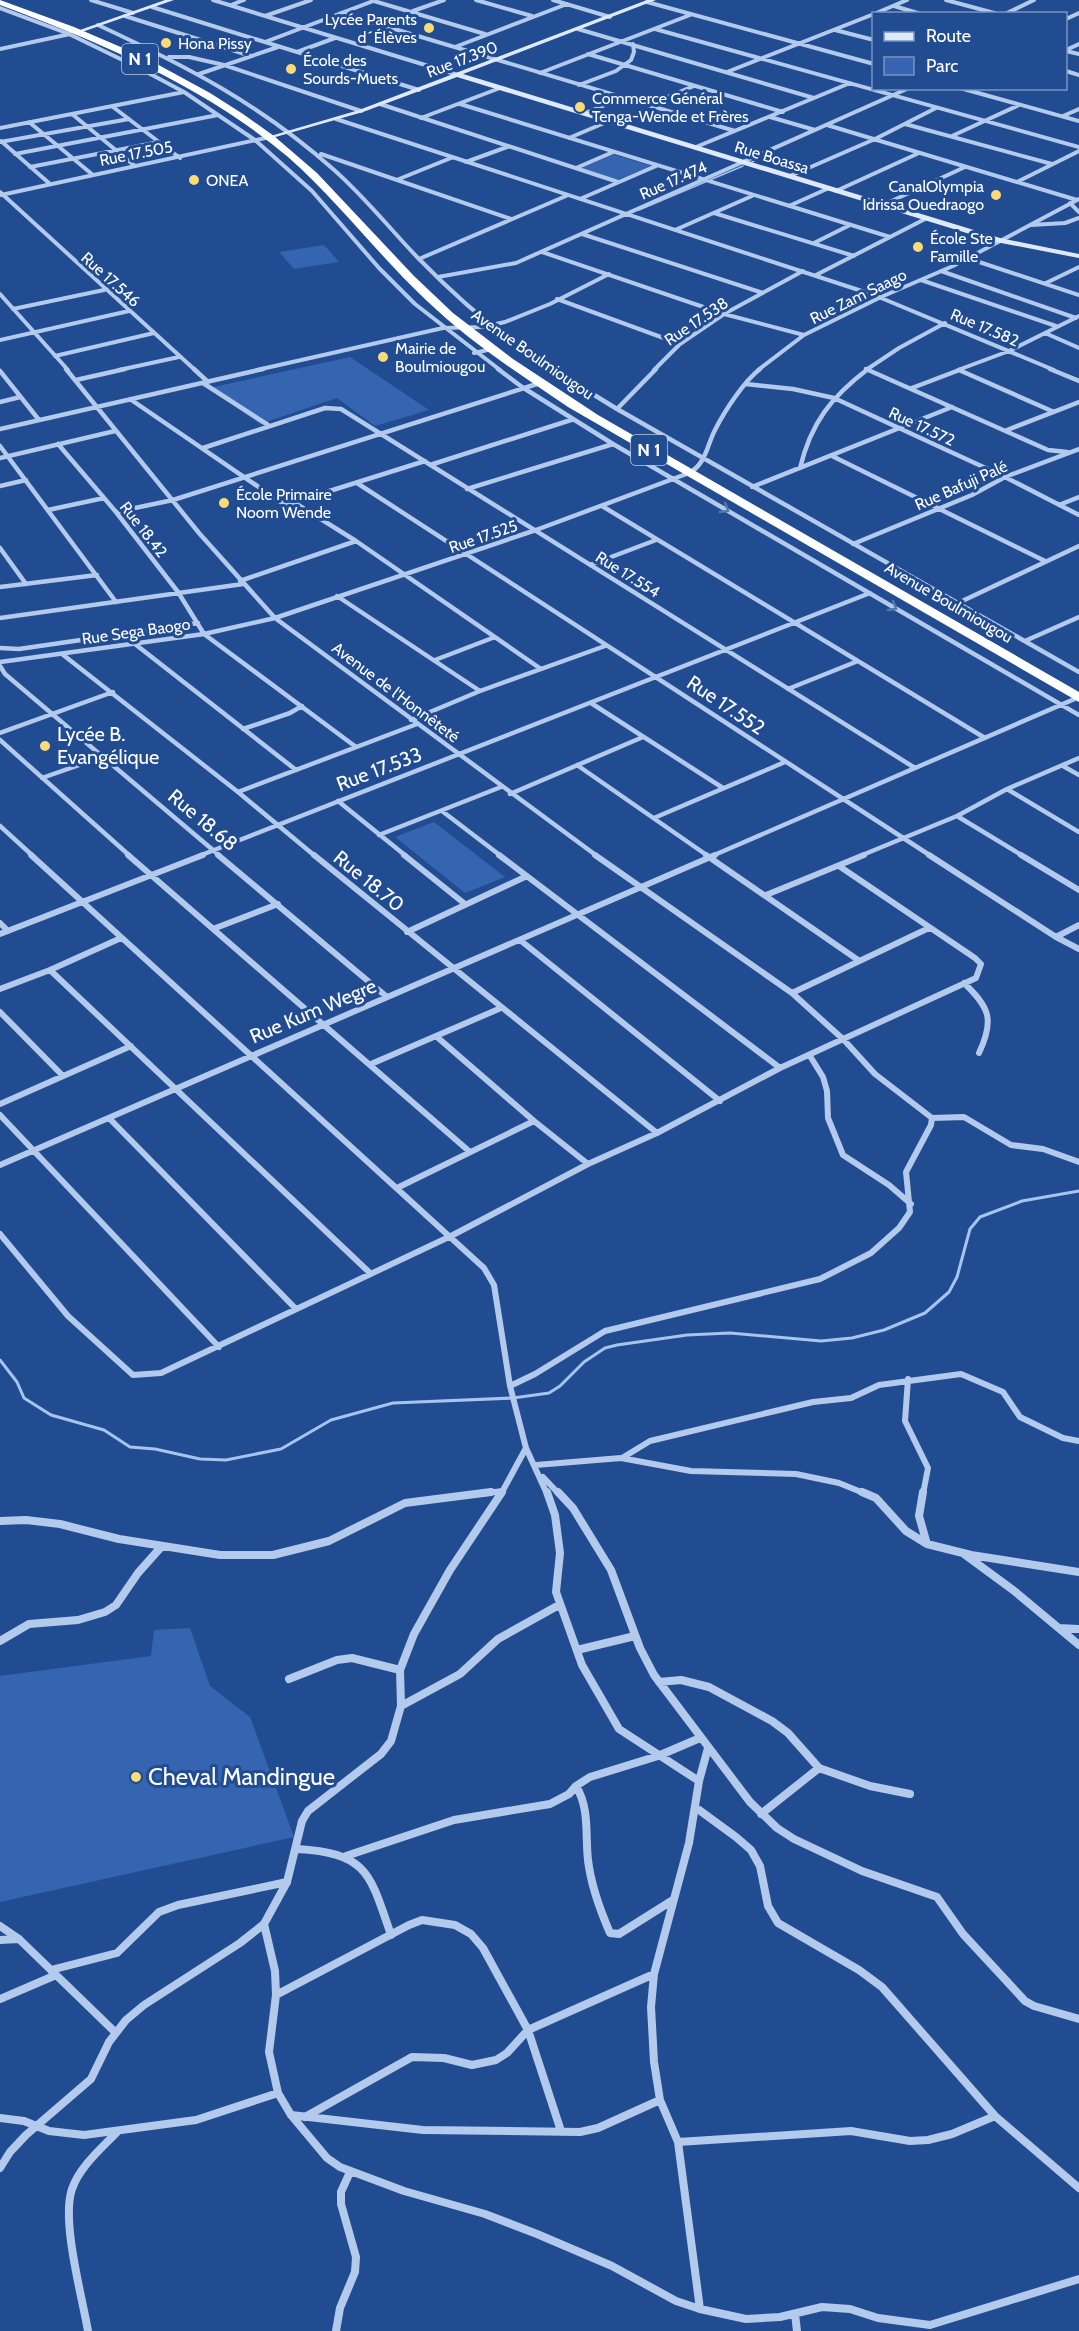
<svg xmlns="http://www.w3.org/2000/svg" width="1079" height="2331" font-family="Cabin,sans-serif">
  <style>
    .green { fill: #3565b0 }
    .lines { fill: none; stroke-linecap: round; stroke-linejoin: round }
    .stream-far1 { stroke: #a7c4ee; stroke-width: 1.5 }
    .stream { stroke: #a7c4ee; stroke-width: 3 }
    .street-far3 { stroke: #b3caed; stroke-width: 4 }
    .street-far2 { stroke: #b3caed; stroke-width: 4.5 }
    .street-far1 { stroke: #b3caed; stroke-width: 6 }
    .street { stroke: #b3caed; stroke-width: 8 }
    .secondary { fill: #dfe9fa; fill-rule: evenodd }
    .highway { fill: #fff; fill-rule: evenodd }
    .oneway { stroke: #5478b2 }
    .poi-dot { fill: #fadb75; stroke: #214c92; stroke-width: 2 }
    .labels { text-anchor: middle; stroke-width: 6; stroke-linejoin: round; paint-order: stroke }
    .far-poi-label { font-size: 16px; fill: #fff; stroke: #214c92; text-anchor: start }
    .far-street-label { font-size: 16px; fill: #fff; stroke: #214c92 }
    .shield { fill: #214c92; stroke: #bcc9de; stroke-width: 1.5 }
    .shield-label { font-size: 18px; font-weight: bold; fill: #fff }
    .street-label { font-size: 20px; fill: #fff; stroke: #214c92 }
    .poi-label { font-size: 20px; fill: #fff; stroke: #214c92; text-anchor: start }
    .near-poi-label { font-size: 24px; fill: #fff; stroke: #214c92; text-anchor: start }
  </style>
  <rect width="100%" height="100%" fill="#214c92"/>
  <!-- green -->
  <path class="green" d="M612,154L652,166L617,180L578,168Z
    M324,245L339,262L294,269L279,252Z
    M350,357L429,410L375,426L337,398L260,424L209,388Z
    M434,822L505,877L465,893L395,837Z
    M190,1628L210,1686L250,1717L294,1837L0,1902V1676L151,1656L154,1630Z"/>
  <g class="lines">
    <!-- stream-far1 -->
    <path class="stream-far1" d="M750,163L770,153
      M639,210L743,166"/>
    <!-- stream -->
    <path class="stream" d="M0,1360L17,1382L24,1398L51,1415L104,1430L130,1447L155,1449L200,1459L226,1460L281,1449L331,1420L393,1403L513,1398L549,1393L560,1386L584,1362L605,1348L617,1345L687,1335L730,1333L821,1341L852,1338L884,1330L925,1313L949,1292L957,1277L970,1229L980,1217L1022,1201L1079,1191"/>
    <!-- street-far3 -->
    <path class="street-far3" d="M91,0L133,13
      M213,0L458,75
      M476,0L532,16
      M553,0L610,17
      M946,0L998,14
      M374,1L485,34
      M647,2L874,64
      M231,5L244,0
      M894,6L921,14
      M152,7L419,90
      M0,8L69,34L141,69L184,92L255,140L312,191L379,268L415,304L500,370
      M413,11L444,0
      M341,13L735,131
      M874,14L907,0
      M1005,14L1034,0
      M125,16L251,56
      M265,16L311,0
      M1066,19L1079,13
      M98,25C186,66 260,104 333,169C364,196 390,229 418,258C458,299 505,340 554,370
      M578,29L814,98
      M655,29L1079,147
      M835,30L874,40
      M265,42L376,0
      M455,47L567,4
      M0,49L70,34
      M1066,50L1079,44
      M1066,51L1079,54
      M297,52L335,38
      M588,54L783,112
      M169,57H189L224,65L361,111
      M1066,71L1079,75
      M727,72L874,14
      M540,73L690,15
      M199,74L278,47
      M579,85L616,71L631,60L634,52L633,44
      M960,88L1079,121
      M380,104L618,182
      M460,104L890,237
      M647,105L694,86
      M113,107L180,158
      M585,113L623,98
      M72,114L135,166
      M1063,116L1079,109
      M770,117L815,130
      M421,118L500,88
      M336,119L874,295L1054,370
      M29,122L93,175
      M905,124L1052,164
      M827,125L1077,200
      M0,128L184,92
      M952,136L1019,105
      M569,138L609,121
      M1,141L50,184
      M0,142L129,119
      M696,147L850,83
      M15,154L218,115
      M321,154L511,219
      M466,162L507,147
      M30,167L159,142
      M576,168L613,152
      M790,176L875,139L936,108
      M399,179L451,158
      M1017,182L1079,151
      M836,191L919,153
      M0,192L195,370
      M1,195L270,137
      M580,199L656,166
      M1070,203L1079,212
      M883,205L965,167
      M789,206L829,188
      M714,213L854,256
      M1031,225L1065,223L1079,218
      M675,230L752,196
      M582,234L763,293
      M814,243L850,225
      M542,252L724,314L804,335
      M967,258L1079,295
      M419,259L566,196
      M941,271L1076,318
      M816,275L927,218
      M438,277L516,263L909,88
      M921,280L1056,326
      M1046,283L1079,267
      M0,294L68,370
      M557,299L680,344
      M13,309L104,290
      M1045,333L1079,348
      M0,340L129,311
      M474,353L492,349
      M55,356L154,333
      M866,369L869,370
      M119,370L179,357
      M257,370L443,328L483,327L505,322L550,304L609,274
      M654,370L680,344L724,314L803,271
      M758,370L804,335L881,297L953,266L1079,199
      M866,370L899,348L945,323
      M958,370L1009,351L1079,316"/>
    <!-- street-far2 -->
    <path class="street-far2" d="M66,369L199,533L275,618L597,856
      M194,369L208,382
      M498,369L522,387L613,444L1079,715
      M552,369L617,409L1079,672
      M866,369L1048,450L1067,452
      M1050,369L1079,381
      M959,370L1054,412
      M0,371L39,420
      M76,380L125,369
      M203,383L268,425
      M746,384L793,389L834,398L1005,477L1079,515
      M912,388L962,369
      M130,399L285,505L425,461
      M0,402L20,397
      M617,409L656,369
      M0,429L263,369
      M1007,430L1079,402
      M58,444L116,512L178,592L204,634L356,747
      M0,446L116,602
      M203,448L325,408L341,409L915,768
      M832,456L1045,561
      M0,458L115,431
      M430,465L571,420
      M800,468C811,423 831,397 868,369
      M357,483L931,856
      M0,486L26,480
      M752,487L952,407
      M467,489L613,444
      M295,503L356,541L541,669
      M1059,505L1079,497
      M602,506L985,738
      M48,510L104,498
      M116,512L173,500L540,383
      M853,544L972,495L1005,477L1079,449
      M0,548L26,584
      M590,565L656,540
      M240,581L356,541
      M0,587L97,575
      M337,596L480,691
      M958,603L1079,546
      M0,618L243,584
      M1025,641L1079,617
      M135,644L296,770
      M0,648L19,649L198,623
      M62,654L238,792L315,856
      M435,660L495,637
      M0,662L204,634L275,618L536,530L689,473C706,464 707,445 715,430C724,412 744,381 760,369
      M0,666L5,674L220,856
      M788,689L858,661
      M591,703L723,788
      M411,720L480,691L605,646
      M243,729L290,713L302,706
      M0,733L113,692
      M0,740L130,856
      M577,765L708,856
      M1063,766L1079,775
      M42,778L102,757
      M1007,789L1079,832
      M238,792L417,724
      M510,794L643,737
      M338,801L406,856
      M442,811L501,856
      M957,816L1023,856
      M654,818L785,762
      M0,826L33,856
      M379,835L501,787
      M199,856L870,593
      M712,856L1079,697
      M860,856L957,816L1007,789L1079,758"/>
    <!-- street-far1 -->
    <path class="street-far1" d="M31,855L484,1268L494,1285L510,1386L526,1448L547,1494
      M128,855L470,1152
      M218,855L387,997
      M314,855L657,1133
      M404,855L465,904
      M499,855L780,1068
      M595,855L792,993L844,1040L875,1074L932,1118L964,1117L1011,1145L1043,1149L1079,1162
      M706,855L858,960
      M929,855L1056,937L1079,949
      M1021,855L1079,890
      M766,895L864,855
      M0,923L8,931
      M213,929L278,904
      M407,932L527,876
      M0,934L203,855
      M1056,937L1079,925
      M520,940L720,1101
      M50,970L371,1274
      M964,983C989,1007 995,1019 979,1053
      M0,989L50,970L121,938
      M792,993L929,928
      M0,1012L62,1075
      M437,1037L534,1121L588,1164
      M810,1056L823,1077L827,1091L828,1118L843,1155L889,1185L911,1204
      M371,1064L501,1008
      M0,1104L131,1046
      M0,1115L219,1347
      M109,1118L295,1308
      M0,1165L715,855
      M399,1187L534,1121
      M0,1234L68,1316L133,1375L161,1373L451,1236L588,1164L657,1133L780,1068L976,978L981,964L975,958L839,866
      M908,1379L905,1421L928,1468L923,1494
      M510,1386L535,1374L605,1331L820,1279L871,1253L899,1228L910,1212L906,1172L931,1125L932,1118
      M622,1458L650,1441L813,1402L851,1398L879,1385L961,1374L1003,1392L1020,1417L1063,1438L1079,1441
      M536,1465L621,1458L691,1471L796,1474L839,1483L866,1494
      M543,1477L559,1494
      M479,1494L503,1491
      M501,1494L526,1448"/>
    <!-- street -->
    <path class="street" d="M547,1492L555,1515L560,1553L556,1592L582,1665L619,1729L699,1781
      M558,1492L573,1508L611,1570L640,1648L654,1675L750,1802L777,1828L794,1839L862,1871L937,1897L963,1934L1025,2001L1034,2006L1079,2019
      M862,1492L876,1498L906,1531L927,1544L971,1555L1079,1572
      M923,1492L919,1516L927,1544
      M0,1521L26,1520L60,1524L119,1539L220,1555H273L329,1541L405,1503L491,1492
      M964,1554L1013,1590L1079,1645
      M1059,1628L1079,1629
      M0,1641L29,1624L78,1620L105,1612L116,1605L138,1573L162,1546
      M577,1650L635,1636
      M289,1679L337,1660L352,1658L400,1670
      M659,1682L681,1680L709,1687L772,1721L788,1733L819,1768L870,1786L910,1794
      M401,1706L460,1674L498,1639L559,1605
      M576,1786C590,1809 585,1834 588,1860C591,1886 600,1910 610,1933L619,1934L673,1900
      M695,1807L736,1837L751,1850L760,1866L768,1906L778,1923L859,1970L882,1987L995,2116L1079,2188
      M761,1814L819,1768
      M297,1849C368,1853 370,1874 391,1935
      M346,1856L454,1820L550,1804L569,1794L576,1786L590,1777L658,1756L700,1738
      M264,1924L275,1971L276,1995L269,2052L278,2093
      M0,1926L19,1939L115,2032
      M0,1940L19,1939
      M51,1970L117,1953L159,1912L178,1905L287,1882
      M276,1995L409,1925L422,1920L455,1925L471,1934L483,1948L528,2030L561,2131
      M0,1999L56,1975
      M291,2115L423,2130L580,2132L598,2128L660,2100
      M305,2117L412,2057L444,2058L472,2065L496,2060L507,2053L528,2030L654,1974
      M0,2118L24,2121L49,2131L84,2135L196,2120L278,2093L291,2115L327,2158L340,2167L404,2191L485,2214L537,2234L612,2266L676,2301L700,2309L746,2319L780,2317L822,2307L850,2309L878,2318L930,2325L1079,2279
      M678,2142L851,2131L910,2141L928,2140L952,2134L995,2116
      M0,2168L10,2152L26,2135L91,2079L109,2042L126,2020L144,2005L240,1943L264,1924L287,1882L302,1821L308,1811L381,1754L391,1741L401,1706L400,1670L414,1634L450,1570L502,1492
      M700,2309L678,2142L660,2100L654,2062L651,2007L654,1974L689,1843L699,1781L708,1748
      M795,2314L797,2331
      M88,2331C82,2296 61,2221 72,2189C80,2166 102,2148 118,2131
      M336,2331L340,2308L355,2272L356,2257L341,2204V2192L350,2172"/>
    <!-- secondary -->
    <path class="secondary" d="M165,0H174L82,32L77,31Z
      M647,0H656L463,74L1000,238L1079,254V258L996,242L457,77L363,112L272,138L267,137L359,110Z"/>
    <!-- highway -->
    <path class="highway" d="M0,0L74,27L144,57L210,93L243,114L274,136L317,173L414,276L453,313L513,359L598,415L1079,692V702L568,407C519,374 470,342 427,301C378,255 338,201 288,157C204,86 102,43 0,5Z"/>
  </g>
  <!-- one-way arrows -->
  <defs><path id="oneway-chevron" d="M-2-3.5L2.5 0L-2 3.5" fill="none" stroke-width="1.6" stroke-linecap="round" stroke-linejoin="round" transform="scale(1.5)"/></defs>
  <g class="oneway">
    <use href="#oneway-chevron" transform="translate(725 509) rotate(31)"/>
    <use href="#oneway-chevron" transform="translate(893 607) rotate(30)"/>
  </g>
  <!-- markers -->
  <g class="poi-dot">
    <circle cx="429" cy="28" r="6"/>
    <circle cx="166" cy="43" r="6"/>
    <circle cx="291" cy="69" r="6"/>
    <circle cx="580" cy="107" r="6"/>
    <circle cx="194" cy="180" r="6"/>
    <circle cx="996" cy="195" r="6"/>
    <circle cx="918" cy="247" r="6"/>
    <circle cx="383" cy="357" r="6"/>
    <circle cx="224" cy="503" r="6"/>
    <circle cx="45" cy="746" r="6"/>
    <circle cx="136" cy="1777" r="6"/>
  </g>
  <g class="labels">
    <!-- far-poi labels -->
    <g class="far-poi-label">
      <text x="417" y="25" text-anchor="end">Lycée Parents<tspan x="417" dy="18">d´Élèves</tspan></text>
      <text x="178" y="49">Hona Pissy</text>
      <text x="303" y="66">École des<tspan x="303" dy="18">Sourds-Muets</tspan></text>
      <text x="592" y="104">Commerce Général<tspan x="592" dy="18">Tenga-Wende et Frères</tspan></text>
      <text x="206" y="186">ONEA</text>
      <text x="984" y="192" text-anchor="end">CanalOlympia<tspan x="984" dy="18">Idrissa Ouedraogo</tspan></text>
      <text x="930" y="244">École Ste<tspan x="930" dy="18">Famille</tspan></text>
      <text x="395" y="354">Mairie de<tspan x="395" dy="18">Boulmiougou</tspan></text>
      <text x="236" y="500">École Primaire<tspan x="236" dy="18">Noom Wende</tspan></text>
    </g>
    <!-- far-street labels -->
    <g class="far-street-label">
      <text transform="translate(462 59) rotate(-21)" y="6">Rue 17.390</text>
      <text transform="translate(136 153) rotate(-11)" y="6">Rue 17.505</text>
      <text transform="translate(772 157) rotate(17)" y="6">Rue Boassa</text>
      <text transform="translate(673 180) rotate(-24)" y="6">Rue 17.474</text>
      <text transform="translate(111 279) rotate(42)" y="6">Rue 17.546</text>
      <text transform="translate(858 296) rotate(-26)" y="6">Rue Zam Saago</text>
      <text transform="translate(696 321) rotate(-34)" y="6">Rue 17.538</text>
      <text transform="translate(985 327) rotate(23)" y="6">Rue 17.582</text>
      <text transform="translate(533 354) rotate(35)" y="6">Avenue Boulmiougou</text>
      <text transform="translate(922 426) rotate(25)" y="6">Rue 17.572</text>
      <text transform="translate(961 485) rotate(-24)" y="6">Rue Bafuji Palé</text>
      <text transform="translate(144 529) rotate(52)" y="6">Rue 18.42</text>
      <text transform="translate(483 536) rotate(-19)" y="6">Rue 17.525</text>
      <text transform="translate(628 574) rotate(32)" y="6">Rue 17.554</text>
      <text transform="translate(949 602) rotate(30)" y="6">Avenue Boulmiougou</text>
      <text transform="translate(136 631) rotate(-8)" y="6">Rue Sega Baogo</text>
      <text transform="translate(396 692) rotate(37)" y="6">Avenue de l'Honnêteté</text>
    </g>
    <!-- shield labels -->
    <g class="shield">
      <rect x="122" y="44" width="36" height="30" rx="4.5"/>
      <rect x="631" y="435" width="36" height="30" rx="4.5"/>
    </g>
    <g class="shield-label">
      <text x="140" y="65">N 1</text>
      <text x="649" y="456">N 1</text>
    </g>
    <!-- street labels -->
    <g class="street-label">
      <text transform="translate(726 705) rotate(34)" y="7">Rue 17.552</text>
      <text transform="translate(379 769) rotate(-21)" y="7">Rue 17.533</text>
      <text transform="translate(203 820) rotate(40)" y="7">Rue 18.68</text>
      <text transform="translate(369 881) rotate(39)" y="7">Rue 18.70</text>
      <text transform="translate(313 1011) rotate(-23)" y="7">Rue Kum Wegre</text>
    </g>
    <!-- poi labels -->
    <g class="poi-label">
      <text x="57" y="741">Lycée B.<tspan x="57" dy="23">Evangélique</tspan></text>
    </g>
    <!-- near-poi labels -->
    <g class="near-poi-label">
      <text x="148" y="1785">Cheval Mandingue</text>
    </g>
  </g>
  <!-- legend -->
  <rect x="872" y="12" width="195" height="78" fill="#214c92" stroke="#7a94be" stroke-width="1.5"/>
  <rect x="884" y="32" width="30" height="9" fill="#dfe9fa" stroke="#7a94be" stroke-width="1.5"/>
  <text x="926" y="42" font-size="18" fill="#ffffff">Route</text>
  <rect x="884" y="57" width="30" height="18" fill="#3565b0" stroke="#7a94be" stroke-width="1.5"/>
  <text x="926" y="72" font-size="18" fill="#ffffff">Parc</text>
</svg>
